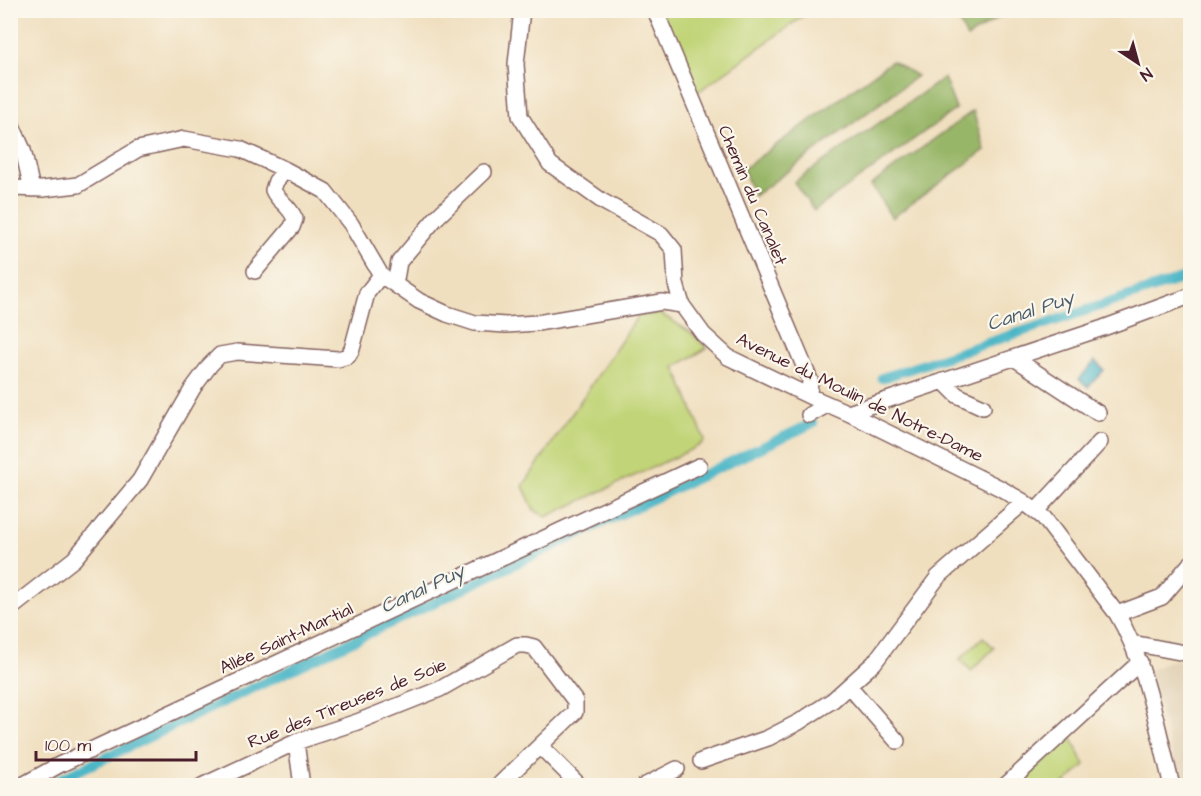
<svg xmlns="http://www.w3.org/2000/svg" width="1201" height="796" font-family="'Architects Daughter',sans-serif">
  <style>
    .built { fill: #dfceb1 }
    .green { fill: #c1d477; stroke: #867a51; stroke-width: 1.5 }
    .forest { fill: #98b668; stroke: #716a4a; stroke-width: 1.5 }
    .water { fill: #49b5c6; stroke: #4a6a78; stroke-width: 1.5 }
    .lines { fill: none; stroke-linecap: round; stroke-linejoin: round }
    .canal { stroke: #49b5c6; stroke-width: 10 }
    .minor-casing { stroke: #84625f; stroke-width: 18 }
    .minor { stroke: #fff; stroke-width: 15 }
    .labels { text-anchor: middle; stroke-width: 4.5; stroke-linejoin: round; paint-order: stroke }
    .street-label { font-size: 18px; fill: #4a1f2b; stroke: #fbf7ec }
    .water-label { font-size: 20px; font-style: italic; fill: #4a5b69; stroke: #fbf7ec }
  </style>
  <rect width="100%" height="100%" fill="#fbf7ec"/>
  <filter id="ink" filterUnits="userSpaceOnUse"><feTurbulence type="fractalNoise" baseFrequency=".0167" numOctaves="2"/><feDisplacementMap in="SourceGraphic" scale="12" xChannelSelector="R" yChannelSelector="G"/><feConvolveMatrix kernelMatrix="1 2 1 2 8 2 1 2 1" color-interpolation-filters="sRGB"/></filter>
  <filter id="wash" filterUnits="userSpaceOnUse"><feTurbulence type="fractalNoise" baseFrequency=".008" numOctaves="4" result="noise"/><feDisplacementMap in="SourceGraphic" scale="24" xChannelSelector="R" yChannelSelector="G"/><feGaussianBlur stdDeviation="1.35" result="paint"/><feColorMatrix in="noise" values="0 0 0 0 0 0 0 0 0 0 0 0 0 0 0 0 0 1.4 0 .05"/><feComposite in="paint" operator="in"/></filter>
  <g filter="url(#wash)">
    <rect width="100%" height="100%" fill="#f0dfbf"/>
    <!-- built -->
    <path class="built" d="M1182,659L1190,660V785H1181L1179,782L1150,670L1167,662Z"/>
    <!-- green -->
    <path class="green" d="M661,11H810L695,94Z
      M661,314L689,331L707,348L675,367L705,440L699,446L546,517L534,510L523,486L638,316Z
      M983,637L994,648L971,671L960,659Z
      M1071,737L1085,765L1063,785L1016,786Z"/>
    <!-- forest -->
    <path class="forest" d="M954,11H1009L967,38Z
      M892,61L917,76L754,196L743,169Z
      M944,78L956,109L814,211L794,182Z
      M973,111L985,150L892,218L871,185Z"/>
    <!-- water -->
    <path class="water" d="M1095,361L1104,370L1088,387L1079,379Z"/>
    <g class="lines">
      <!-- canal -->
      <path class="canal" d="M882,378L1190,276
        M46,786L813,423"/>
    </g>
  </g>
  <g filter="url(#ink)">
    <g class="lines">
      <!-- minor casing -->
      <g class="minor-casing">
        <path id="minor" d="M522,10L516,64L520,116L550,164L602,201L661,234L674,250L676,284L682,305L703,334L728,357L809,396L848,413L1000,488L1024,502L1044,518L1117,614C1147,665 1157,728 1172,786
          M655,10L810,380L809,396
          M10,121L23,150L32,189
          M10,188L43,189L78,185L138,149L184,139L240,149L286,170L325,191L351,224L381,275L419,301L447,314L475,323L506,325L537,323L662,302L682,305
          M255,271L292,227L295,219C288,203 278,202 273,190L276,181L286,170
          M395,285L399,262L436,218L484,172
          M1014,358L1098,413
          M943,381L957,395L983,407
          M848,413L1103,328L1190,296
          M809,415L827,405
          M1036,511L1100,442
          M10,609L74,559L140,480L193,388L210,365L220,355L237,352L338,359L348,356L352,349L367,293L381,275
          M1117,614L1162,597L1190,564
          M1132,643L1190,654
          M849,686L897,741
          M296,742L302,786
          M540,746L580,786
          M701,761L768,738L799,722L833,700L874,663L938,577L1024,502
          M21,786L59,765L699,466
          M202,786L296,742L357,722L440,689L517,645H526L534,647L575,701V712L498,786
          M644,786L677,769
          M1005,786L1140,662"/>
      </g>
      <!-- minor -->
      <use href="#minor" class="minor"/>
    </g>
  </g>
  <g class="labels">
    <!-- street labels -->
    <g class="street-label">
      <text transform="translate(753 195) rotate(67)" y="6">Chemin du Canalet</text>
      <text transform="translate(860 397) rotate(26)" y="6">Avenue du Moulin de Notre-Dame</text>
      <text transform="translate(286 638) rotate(-25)" y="6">Allée Saint-Martial</text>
      <text transform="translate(347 703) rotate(-22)" y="6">Rue des Tireuses de Soie</text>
    </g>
    <!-- water labels -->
    <g class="water-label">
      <text transform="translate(1030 310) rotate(-18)" y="7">Canal Puy</text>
      <text transform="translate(422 588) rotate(-25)" y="7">Canal Puy</text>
    </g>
  </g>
  <!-- margin -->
  <rect width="1201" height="796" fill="none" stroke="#fbf7ec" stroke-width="36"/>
  <!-- north arrow -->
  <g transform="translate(1138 63) rotate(144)" stroke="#fbf7ec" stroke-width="4.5" paint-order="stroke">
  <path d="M0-4.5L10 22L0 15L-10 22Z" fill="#4a1f2b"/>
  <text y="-9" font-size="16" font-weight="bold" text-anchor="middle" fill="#4a1f2b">N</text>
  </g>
  <!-- scale -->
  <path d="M36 751v9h160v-9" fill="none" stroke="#4a1f2b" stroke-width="3"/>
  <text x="45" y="751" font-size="18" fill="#4a1f2b" stroke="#fbf7ec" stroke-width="4.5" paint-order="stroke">100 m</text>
</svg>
